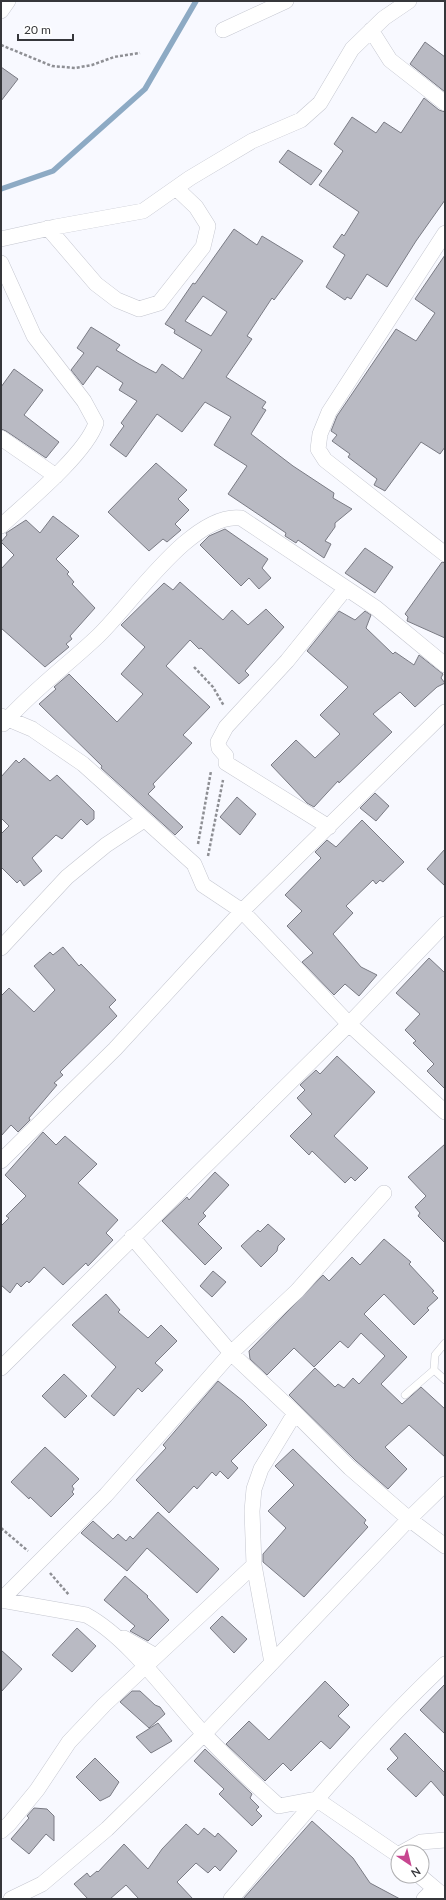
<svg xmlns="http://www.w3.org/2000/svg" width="446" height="1900" font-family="Lato,sans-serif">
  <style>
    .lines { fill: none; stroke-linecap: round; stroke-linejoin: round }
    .stream { stroke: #8daac4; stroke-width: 5.5 }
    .building { fill: #b9bac3; stroke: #7a7b84; fill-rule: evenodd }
    .lane-casing { stroke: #c5c7d0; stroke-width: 8 }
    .street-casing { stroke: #c5c7d0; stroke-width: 16 }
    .path { stroke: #8e8f94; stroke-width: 2.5; stroke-dasharray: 3 2; stroke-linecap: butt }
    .lane { stroke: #fff; stroke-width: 7 }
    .street { stroke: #fff; stroke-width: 15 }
  </style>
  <rect width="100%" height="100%" fill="#f8f9ff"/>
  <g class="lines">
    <!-- stream -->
    <path class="stream" d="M1,189L53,171L145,89L196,1"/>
  </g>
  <!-- building -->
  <path class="building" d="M425,42L445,57V92L410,64Z
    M1,67L18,79L1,101Z
    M424,98L439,110L445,112V200L416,241L387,287L367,274L351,299L347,297L345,300L326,287L345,255L333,247L342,234L344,236L359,212L319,185L343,151L334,144L352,117L376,133L384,122L401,133Z
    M288,150L322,171L311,185L279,162Z
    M234,229L257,245L262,236L303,261L274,300L272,298L247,336L252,339L226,377L266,402L262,408L266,410L251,434L293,466L334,493L333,498L352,509L335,523V527L325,541L331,544L324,558L298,540L296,543L285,536L286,533L228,494L247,466L214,445L231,417L205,402L182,432L157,414L126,457L110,445L124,426L121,423L137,401L119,390L123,383L97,366L83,385L71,370L84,353L77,348L91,327L120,345L116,350L139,364L156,373L162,364L183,379L202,350L174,333L175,330L165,324L193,283L195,284ZM203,296L227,312L211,336L185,321Z
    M445,255V447L440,454L421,442L385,491L374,485L377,479L348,457L350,454L332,441L337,435L331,431L337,416L396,329L416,341L435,313L415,299Z
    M14,369L43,390L24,415L59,442L46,458L6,431L1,429V387Z
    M156,463L187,490L178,499L189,510L175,524L181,530L167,542L163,539L149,551L108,512Z
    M53,516L79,536L56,559L69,572L67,574L74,582L72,584L95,608L70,636L72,639L66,644L69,647L45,667L1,628V569L14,555L1,542L7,535L6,533L26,520L40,533Z
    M225,529L268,559L262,568L271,578L259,589L249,578L241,586L200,545L209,536Z
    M365,548L393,567L375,593L345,573Z
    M442,562L445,563V638L407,621L408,617L405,614Z
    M180,582L223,620L232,610L248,625L266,609L284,627L245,671L249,675L239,684L201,648L199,649L190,640L166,666L210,707L183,735L192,743L153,784L155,787L148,794L183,827L175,835L101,768L102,766L39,704L56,689L54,687L69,674L117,722L143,694L121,674L145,647L121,625L164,583L173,590Z
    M339,611L355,620L365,611L371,615L366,628L393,654L395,652L414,665L419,655L443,674L441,678L445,683L437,687L415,707L400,692L373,714L392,732L339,783L338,781L314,807L307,803L271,765L296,740L315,758L340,734L320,715L348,687L307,651Z
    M24,758L50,781L57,775L94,811V819L87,825L81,819L62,839L56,835L32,858L42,871L24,886L20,880L17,883L1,867V834L9,826L1,818V777L16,760L19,763Z
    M375,793L389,806L376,821L360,808Z
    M237,797L256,814L240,835L220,817Z
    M362,820L404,862L383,882L380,880L376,884L373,880L346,906L353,913L333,934L361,967L377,975L359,996L345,984L334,995L302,962L313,953L287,926L302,911L285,895L321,858L315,852L327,840L336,847Z
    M445,849V886L427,869Z
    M63,947L79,966L81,964L116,1000L109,1007L117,1016L60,1072L63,1075L54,1083L57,1085L29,1118L30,1120L18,1132L11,1125L1,1136V996L9,988L34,1012L55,990L34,966L50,952L53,955Z
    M429,958L445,973V1089L427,1071L434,1064L413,1043L416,1041L405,1030L420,1014L396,993Z
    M337,1056L375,1092L334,1136L368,1168L355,1181L351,1177L345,1183L312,1151L309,1155L290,1136L312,1114L297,1098L305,1090L300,1085L316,1070L320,1074Z
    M43,1132L56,1145L65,1136L97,1164L78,1183L118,1220L106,1233L113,1240L88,1266L86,1263L63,1285L44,1267L29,1283L27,1281L21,1287L17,1283L10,1293L1,1285V1226L9,1218L6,1216L26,1196L5,1175Z
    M445,1144V1243L418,1216L420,1213L415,1207L426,1196L408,1177Z
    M215,1172L229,1185L203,1213L206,1216L198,1224L222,1248L205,1265L162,1221L187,1197L189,1200Z
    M268,1224L285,1239L278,1246L277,1251L261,1267L241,1246L258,1230L260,1232Z
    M384,1239L411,1262L409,1264L434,1291L432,1292L438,1298L427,1308L429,1310L414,1325L384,1294L364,1314L407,1357L381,1384L402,1404L421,1387L445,1409V1457L409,1425L385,1447L407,1469L388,1489L356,1461L289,1395L315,1368L335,1387L338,1384L344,1388L353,1378L359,1384L385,1356L361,1333L348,1348L340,1341L314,1367L294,1348L267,1375L250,1359L249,1351L323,1275L329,1281L352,1257L360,1265Z
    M213,1271L226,1282L212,1297L200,1286Z
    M106,1294L120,1310L118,1312L148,1338L161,1325L177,1341L155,1363L163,1370L142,1392L138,1388L114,1416L91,1396L116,1367L72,1325Z
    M64,1374L87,1396L65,1418L42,1396Z
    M218,1381L243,1401L267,1425L231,1461L238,1468L228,1479L220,1471L216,1476L212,1472L197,1489L194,1486L169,1513L136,1480L166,1448L163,1445Z
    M45,1447L79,1479L72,1486L74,1489L72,1492L74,1494L51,1517L30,1497L29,1499L11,1482Z
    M293,1449L366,1520L364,1523L368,1527L304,1597L263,1562V1554L286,1528L268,1511L294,1485L275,1466Z
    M158,1512L219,1569L197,1593L147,1548L127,1571L81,1533L93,1521L113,1539L118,1534L126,1541L130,1536L133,1539Z
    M125,1576L148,1596L147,1597L169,1620L148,1641L130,1631L135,1626L104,1600Z
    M222,1616L247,1639L234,1653L210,1628Z
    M77,1628L96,1646L72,1672L52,1655Z
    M1,1650L22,1669L1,1692Z
    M325,1681L349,1705L338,1716L350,1727L330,1749L321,1741L291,1771L283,1763L265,1781L226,1744L249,1721L269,1740Z
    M445,1684V1734L420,1710Z
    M132,1691H140L155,1705L160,1707L165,1714L149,1728L120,1702Z
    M158,1723L172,1741L151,1753L136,1737Z
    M405,1733L445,1773V1797L431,1781L416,1797L387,1769L398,1758L390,1749Z
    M205,1749L252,1794L250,1798L259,1807L256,1810L262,1816L252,1826L219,1794L224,1789L194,1761Z
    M95,1758L119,1782L110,1796L100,1801L76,1777Z
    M34,1808L47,1809L54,1816V1841L46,1834L29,1854L11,1839L29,1818L27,1816Z
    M312,1821L353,1858L370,1883L400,1899H243Z
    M186,1824L198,1835L204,1828L215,1837L218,1833L237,1851L220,1871L215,1866L208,1873L196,1863L177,1882L193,1899H139L126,1885L110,1899H88L74,1884L87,1873L90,1877L97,1871L98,1872L124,1844L148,1869L162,1849Z"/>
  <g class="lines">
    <!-- lane casing -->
    <g class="lane-casing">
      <path id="lane" d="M434,1370L445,1380
        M405,1395L434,1370L435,1355L445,1343"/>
    </g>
    <!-- street casing -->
    <g class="street-casing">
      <path id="street" d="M1,11L8,1
        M223,30L286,1
        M371,30L390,60L445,103
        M48,228L96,284L117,300L139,309L159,303L203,247L208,226L196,207L176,188
        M445,233L329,412L320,434L318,449L325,460L445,554
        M1,239L55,227L143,211L190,178L252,141L301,120L320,103L352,49L384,18L409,1
        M1,263L34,336L84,401L96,423C86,454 26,503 1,526
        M1,438L56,476
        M1,716L32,729L83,764L194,864L203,885L242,911L349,1024L445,1112
        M3,724C31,692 65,667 96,638C129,608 192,511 241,518L376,608L445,665
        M329,827L226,763V756L219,748L218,742L226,727L287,661L346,588
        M1,948L67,877L106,845L144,820
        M1,1161L115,1049L242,911L445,712
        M132,1237L231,1353L295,1413L350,1468L409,1519L445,1546
        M1,1368L349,1024L445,924
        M1,1600L106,1495L231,1353L297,1291L384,1193
        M1,1600L86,1615C129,1638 170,1697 204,1734C228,1759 253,1783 279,1806L316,1799L398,1855
        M124,1638L156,1656
        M272,1663L254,1565L252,1511L254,1489L261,1469L295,1413
        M1,1831L9,1824L37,1790L69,1742L104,1705L254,1565
        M403,1852L421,1842L445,1840
        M420,1876L445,1897
        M11,1899L42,1884L107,1829L204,1734L409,1519L445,1484
        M231,1899C300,1819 368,1736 445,1664
        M424,1899L434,1889"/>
    </g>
    <!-- path -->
    <path class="path" d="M1,45L52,66L75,68L92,65L114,57L140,53
      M194,667L213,687L224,706
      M198,844L211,771
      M208,856L223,780
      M1,1528L28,1551
      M50,1573L69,1595"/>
    <!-- lane -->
    <use href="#lane" class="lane"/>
    <!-- street -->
    <use href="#street" class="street"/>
  </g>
  <!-- border -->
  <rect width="446" height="1900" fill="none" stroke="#36373b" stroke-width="4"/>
  <!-- north arrow -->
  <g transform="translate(410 1864) rotate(145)"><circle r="19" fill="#ffffff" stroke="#afafb1"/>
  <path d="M0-3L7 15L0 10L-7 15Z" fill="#c84790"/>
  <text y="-6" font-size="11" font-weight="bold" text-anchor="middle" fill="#36373b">N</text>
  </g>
  <!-- scale -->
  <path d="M18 34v6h55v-6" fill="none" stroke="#36373b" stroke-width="2"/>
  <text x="24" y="34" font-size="12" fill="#36373b" stroke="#ffffff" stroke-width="3" paint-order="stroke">20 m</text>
</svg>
